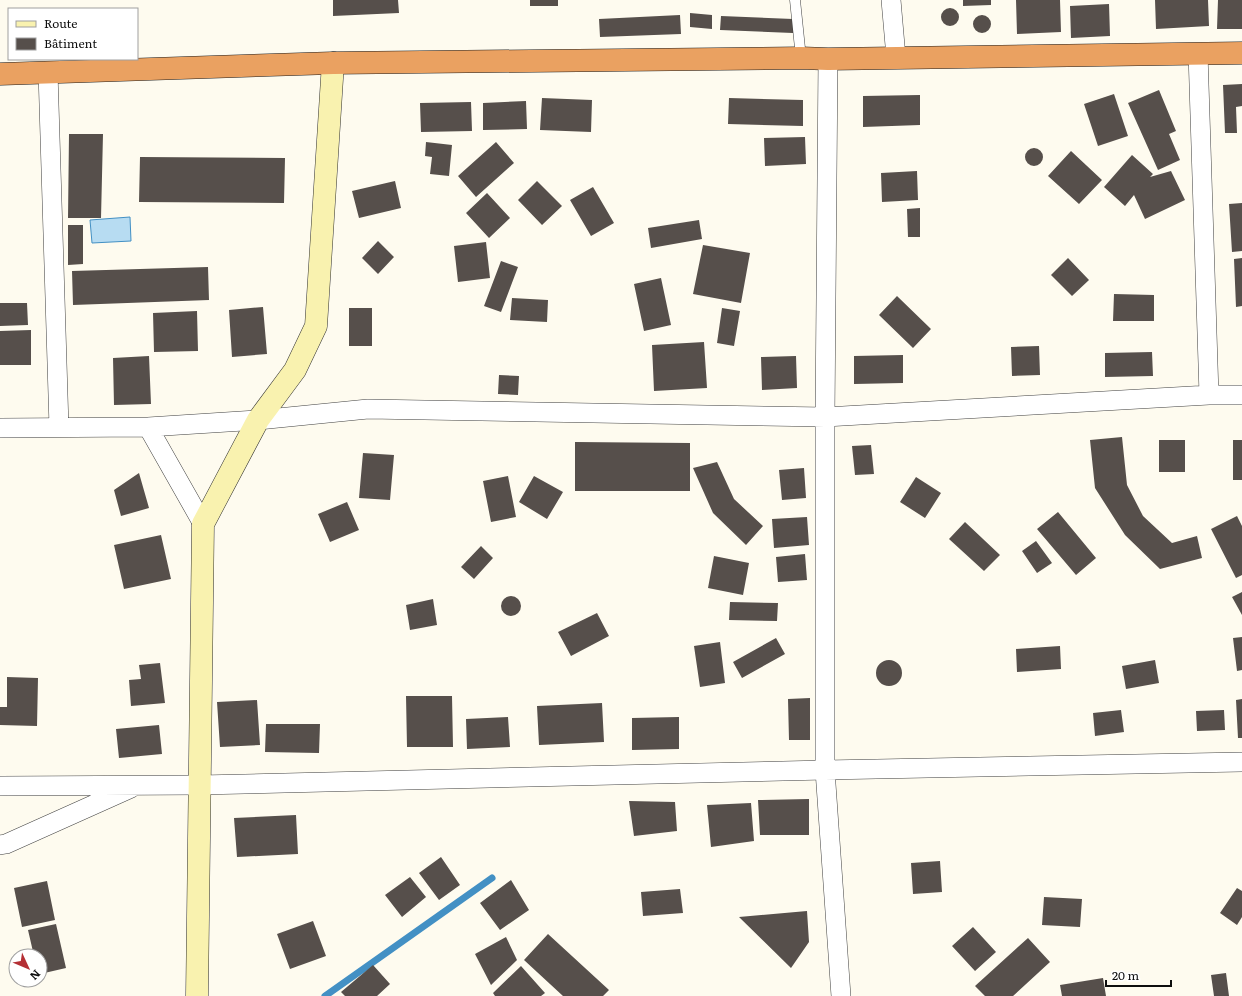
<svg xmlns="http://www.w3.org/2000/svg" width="1242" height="996" font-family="Literata,serif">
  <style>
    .water { fill: #b7dcf2; stroke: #4390c4 }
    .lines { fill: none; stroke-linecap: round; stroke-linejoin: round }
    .stream { stroke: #4390c4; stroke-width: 7 }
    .building { fill: #564f4b }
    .lane-casing { stroke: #414141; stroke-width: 11 }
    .street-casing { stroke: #414141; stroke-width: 20 }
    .secondary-casing { stroke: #303030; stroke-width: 23 }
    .highway-casing { stroke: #1f1f1f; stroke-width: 23 }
    .lane { stroke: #fff; stroke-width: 10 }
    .street { stroke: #fff; stroke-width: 19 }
    .secondary { stroke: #f9f2af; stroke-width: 22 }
    .highway { stroke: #eaa161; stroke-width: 22 }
  </style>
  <rect width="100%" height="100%" fill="#fefbef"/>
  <!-- water -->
  <path class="water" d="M130,217L131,241L92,243L90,220Z"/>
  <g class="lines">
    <!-- stream -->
    <path class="stream" d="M325,996L492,878"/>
  </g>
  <!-- building -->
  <path class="building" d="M333,0H398L399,13L333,16Z
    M530,0H558V6H530Z
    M963,0H991V5L963,6Z
    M1016,0H1060L1061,32L1017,34Z
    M1155,0H1208L1209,26L1156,29Z
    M1218,0H1242V29H1217Z
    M1109,4L1110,36L1071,38L1070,6Z
    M941 17a9 9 0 1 1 18 0a9 9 0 1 1-18 0Z
    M690,13L712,15V29L690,27Z
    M680,15L681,34L600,37L599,19Z
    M973 24a9 9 0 1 1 18 0a9 9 0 1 1-18 0Z
    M721,16L793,19V33L720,30Z
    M1242,84V106L1236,107L1237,133H1225L1223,85Z
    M1159,90L1176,131L1169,134L1180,160L1158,170L1128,103Z
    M1114,94L1128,136L1098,146L1084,104Z
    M920,95V125L863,127V96Z
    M542,98L592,100L591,132L540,130Z
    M729,98L803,100V126L728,124Z
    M526,101L527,129L483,130V103Z
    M471,102L472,131L421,132L420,103Z
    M69,134H103L101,218H68Z
    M805,137L806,164L765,166L764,138Z
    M426,142L452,145L449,176L430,174L432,157L425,156Z
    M496,142L514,163L476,197L458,176Z
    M1025 157a9 9 0 1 1 18 0a9 9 0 1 1-18 0Z
    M1071,151L1102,180L1079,204L1048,176Z
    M1132,155L1153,174L1150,177L1171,171L1185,200L1145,219L1134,195L1125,206L1104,187Z
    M140,157L285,158L284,203L139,202Z
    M917,171L918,200L882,202L881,173Z
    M395,181L401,208L359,218L352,191Z
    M537,181L562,206L542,225L518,200Z
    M593,187L614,223L591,236L570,200Z
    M487,193L510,218L489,238L466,213Z
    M1242,203V251L1232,252L1229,204Z
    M920,208V237H908L907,209Z
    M699,220L702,239L651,248L648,228Z
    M68,225H83V264L68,265Z
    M378,241L394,257L378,274L362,258Z
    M486,242L490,278L458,282L454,246Z
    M703,245L750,253L741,303L693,294Z
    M1068,258L1089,280L1072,296L1051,275Z
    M1242,258V306L1236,307L1234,259Z
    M501,261L518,267L501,312L484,306Z
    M208,267L209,300L73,305L72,271Z
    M661,278L671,325L644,331L634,284Z
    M1114,294L1154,295V321H1113Z
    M897,296L931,329L913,348L879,315Z
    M512,298L548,300L547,322L510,320Z
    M0,303H27L28,325L0,326Z
    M263,307L267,354L232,357L229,310Z
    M349,308H372V346H349Z
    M722,308L740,311L734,346L717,343Z
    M197,311L198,351L154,352L153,313Z
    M31,330V365H0V331Z
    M704,342L707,388L654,391L652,345Z
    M1039,346L1040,375L1012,376L1011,347Z
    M1152,352L1153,376L1105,377V353Z
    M903,355V383L854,384V356Z
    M149,356L151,404L114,405L113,358Z
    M796,356L797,388L762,390L761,357Z
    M499,375L519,376L518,395L498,394Z
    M1122,437L1127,485L1143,516L1172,543L1197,536L1202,558L1160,569L1125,535L1095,488L1090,440Z
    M1159,440H1185V472H1159Z
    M1233,440H1242V480H1233Z
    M575,442L690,443V491H575Z
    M871,445L874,474L855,475L852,446Z
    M363,453L394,455L390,500L359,498Z
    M717,462L734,499L763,526L746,545L713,513L693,468Z
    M804,468L806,498L782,500L779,470Z
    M139,473L149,508L121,516L114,490Z
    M508,476L516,517L491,522L483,481Z
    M534,476L563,492L547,519L519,502Z
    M916,477L941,493L925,518L900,502Z
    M347,502L359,530L330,542L318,514Z
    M1058,512L1096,558L1076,575L1037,529Z
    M1237,516L1242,526V575L1236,578L1211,529Z
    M807,517L809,545L774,548L772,519Z
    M965,522L1000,555L984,571L949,539Z
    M161,535L171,579L124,589L114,545Z
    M1036,541L1052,563L1037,573L1022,551Z
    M481,546L493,558L474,579L461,567Z
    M805,554L807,580L778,582L776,557Z
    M714,556L749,563L743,595L708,588Z
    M1242,592V615L1232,597Z
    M501 606a10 10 0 1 1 20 0a10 10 0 1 1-20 0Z
    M433,599L437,625L410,630L406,605Z
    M730,602L778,603L777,621L729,620Z
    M597,613L609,636L571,656L558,632Z
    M1242,637V670L1237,671L1233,638Z
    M776,638L785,654L742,678L733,662Z
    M720,642L725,683L700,687L694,646Z
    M1060,646L1061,669L1017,672L1016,649Z
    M876 673a13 13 0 1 1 26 0a13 13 0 1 1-26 0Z
    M1155,660L1159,683L1126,689L1122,666Z
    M160,663L165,703L131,706L129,680L141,679L139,665Z
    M7,677L38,678L37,726L0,725V707H7Z
    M406,696H452L453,747H407Z
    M810,698V740H789L788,699Z
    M1242,699V738H1238L1236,700Z
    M257,700L260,745L220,747L217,702Z
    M602,703L604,742L539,745L537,706Z
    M1121,710L1124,732L1095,736L1093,713Z
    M1224,710L1225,730L1197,731L1196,711Z
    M508,717L510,747L467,749L466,719Z
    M679,717V749L632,750V718Z
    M266,724H320L319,753L265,752Z
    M159,725L162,754L119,758L116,729Z
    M809,799V835H760L758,800Z
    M629,801L675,802L677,831L634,836Z
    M751,803L754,841L711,847L707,805Z
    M296,815L298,854L237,857L234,818Z
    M441,857L460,885L439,900L419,873Z
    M940,861L942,892L913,894L911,863Z
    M410,877L426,897L402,917L385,895Z
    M511,880L529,910L500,930L480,903Z
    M47,881L55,920L22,927L14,888Z
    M1237,888L1242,891V917L1237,925L1220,913Z
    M680,889L683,913L643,916L641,892Z
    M1044,897L1082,899L1080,927L1042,925Z
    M807,911L809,942L791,968L739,917Z
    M313,921L326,956L290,969L277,934Z
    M56,924L66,968L40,974V956H34L28,930Z
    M973,927L996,952L975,971L952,946Z
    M548,934L609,990L603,996H563L524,960Z
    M506,937L517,960L491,985L475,954Z
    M1028,938L1050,962L1013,996H985L975,986Z
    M373,965L390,984L377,996H345L341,992Z
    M521,966L545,993L541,996H495L493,993Z
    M1226,973L1229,996H1214L1211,975Z
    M1103,978L1106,996H1062L1060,985Z"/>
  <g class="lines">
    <!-- lane casing -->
    <g class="lane-casing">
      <path id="lane" d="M795,0L801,58"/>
    </g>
    <!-- street casing -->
    <g class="street-casing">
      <path id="street" d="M891,0L896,57
        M1198,53L1209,395
        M828,59L825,417V770L841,996
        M48,72L59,427
        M148,427L203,524
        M0,428L148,427L258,420L368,409L825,417L1209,395H1242
        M0,786L200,785L825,770L1242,762
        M0,845L6,844L131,788"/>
    </g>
    <!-- secondary casing -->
    <g class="secondary-casing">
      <path id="secondary" d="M197,996L203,524L258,420L295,370L316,326L333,63"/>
    </g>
    <!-- highway casing -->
    <g class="highway-casing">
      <path id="highway" d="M0,74L333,63L801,58L828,59L1242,53"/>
    </g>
    <!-- lane -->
    <use href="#lane" class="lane"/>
    <!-- street -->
    <use href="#street" class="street"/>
    <!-- secondary -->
    <use href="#secondary" class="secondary"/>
    <!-- highway -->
    <use href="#highway" class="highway"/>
  </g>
  <!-- legend -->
  <rect x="8" y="8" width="130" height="52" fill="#ffffff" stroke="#9f9f9f"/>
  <rect x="16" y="21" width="20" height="6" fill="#f9f2af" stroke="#9f9f9f"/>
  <text x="44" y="28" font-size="12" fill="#0e0e0e">Route</text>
  <rect x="16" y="38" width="20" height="12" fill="#564f4b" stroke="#9f9f9f"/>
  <text x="44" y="48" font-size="12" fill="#0e0e0e">Bâtiment</text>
  <!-- north arrow -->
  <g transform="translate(28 968) rotate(134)"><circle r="19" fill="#ffffff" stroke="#9f9f9f"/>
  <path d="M0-3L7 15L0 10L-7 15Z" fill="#b42f34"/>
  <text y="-6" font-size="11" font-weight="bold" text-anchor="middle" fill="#0e0e0e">N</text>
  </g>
  <!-- scale -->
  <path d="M1106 980v6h65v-6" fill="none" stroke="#0e0e0e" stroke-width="2"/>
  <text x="1112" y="980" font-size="12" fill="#0e0e0e" stroke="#ffffff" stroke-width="3" paint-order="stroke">20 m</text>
</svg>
